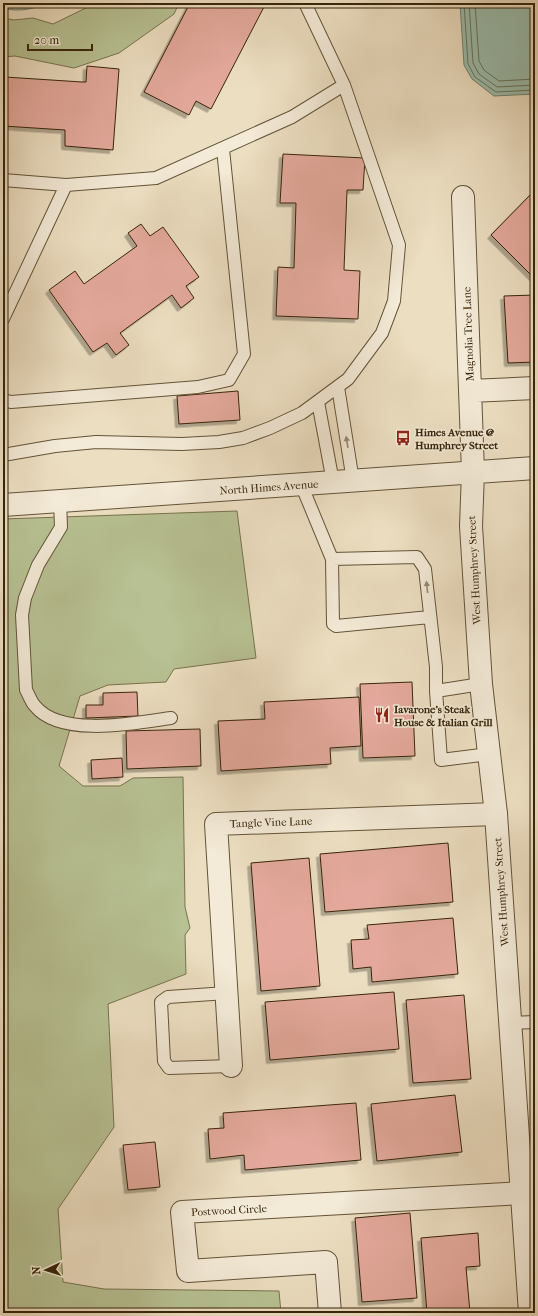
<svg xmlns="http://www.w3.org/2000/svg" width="538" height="1316" font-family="'IM FELL French Canon',serif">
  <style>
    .green { fill: #b7c193; stroke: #77734e }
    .water { fill: #9abdad; stroke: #72806c }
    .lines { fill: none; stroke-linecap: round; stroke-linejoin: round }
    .shore { stroke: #68715c; stroke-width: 1 }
    .building { fill: #e4a99c; stroke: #37250a; filter: url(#shadow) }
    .service-casing { stroke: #645338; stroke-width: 14 }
    .minor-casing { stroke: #645338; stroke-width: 24 }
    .tertiary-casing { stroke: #645338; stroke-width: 24 }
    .service { stroke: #f3ead7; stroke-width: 12 }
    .minor { stroke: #f3ead7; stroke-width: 22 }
    .tertiary { stroke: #f3ead7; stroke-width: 22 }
    .oneway { fill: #958870 }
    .labels { text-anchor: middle; stroke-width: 3; stroke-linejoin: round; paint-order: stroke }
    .street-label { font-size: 11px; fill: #37250a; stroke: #f3ead7 }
    .poi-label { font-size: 11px; font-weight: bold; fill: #37250a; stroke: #f3ead7; text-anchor: start }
  </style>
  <defs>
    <filter id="shadow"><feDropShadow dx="-3.5" dy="3.5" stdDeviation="0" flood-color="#0004"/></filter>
  </defs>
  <rect width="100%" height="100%" fill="#ecdec1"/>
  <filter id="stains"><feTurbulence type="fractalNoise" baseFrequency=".005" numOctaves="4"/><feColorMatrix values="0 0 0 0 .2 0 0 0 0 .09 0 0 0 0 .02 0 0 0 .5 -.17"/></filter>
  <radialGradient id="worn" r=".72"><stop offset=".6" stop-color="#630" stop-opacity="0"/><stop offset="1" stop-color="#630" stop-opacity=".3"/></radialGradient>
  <!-- green -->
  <path class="green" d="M96,3H179L174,14L119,53L74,68L15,56L3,57V18L14,20L33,18L53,24Z
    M237,511L256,658L174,669L166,682L108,685L80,696L59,766L83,786H120L133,778L183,777L185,907L190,928L185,935L186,974L108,1004L114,1127L58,1209L63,1282L104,1289L279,1291L281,1313H3V519Z"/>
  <!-- water -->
  <path class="water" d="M3,3H51C34,8 20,13 3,8Z
    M460,3H535V94L494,96L472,79L464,65Z"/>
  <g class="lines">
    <!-- shore -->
    <path class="shore" d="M464,3L468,64L475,77L496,92L535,90
      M469,3L473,63L479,74L497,87L535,85
      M475,3L479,61L484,70L499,81L535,79"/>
  </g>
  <!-- building -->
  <path class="building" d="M190,3H266L211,109L196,101L189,115L144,92Z
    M3,61H6L5,77L82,82H86L87,66L119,69L113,150L65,146V130L3,126Z
    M283,154L365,158L363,190H347L344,270L360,271L358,319L276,316L278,267L294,268L296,203H280Z
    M535,190V279L491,235Z
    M141,224L150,236L163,227L199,277L186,286L194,298L181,308L172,295L120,333L129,345L116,355L107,343L93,352L49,290L75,271L84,284L137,246L128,233Z
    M535,295V362L508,363L504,296Z
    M238,391L240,420L179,424L177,396Z
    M412,682L415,756L363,758L360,684Z
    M137,692L138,716L86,718V705H103V693Z
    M359,697L361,746L330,748L331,764L221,771L218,721L265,719L264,702Z
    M200,729L201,766L127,769L126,731Z
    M122,758L123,777L92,779L91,760Z
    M448,843L453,902L325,912L320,854Z
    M309,858L320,986L261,991L251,863Z
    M453,918L458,974L372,982L371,967L353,969L351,940L369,939L367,925Z
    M394,992L399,1049L270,1060L265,1002Z
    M464,995L471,1079L413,1083L406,1000Z
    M455,1095L462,1152L377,1161L371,1104Z
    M356,1103L361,1160L245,1170L244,1155L210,1159L208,1129L224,1128L223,1113Z
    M155,1142L160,1187L128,1190L123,1145Z
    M410,1213L417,1298L362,1302L355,1218Z
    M478,1233L480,1266L466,1267L470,1313H427L421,1238Z"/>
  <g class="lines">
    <!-- service casing -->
    <g class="service-casing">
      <path id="service" d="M3,180L66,185L156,178L292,117L344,85
        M3,319L66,185
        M338,387L353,481
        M3,400L11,402L198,387L229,380L244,354L223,149
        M318,402L333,482
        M3,455L55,446L96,442L182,444L219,442L243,438L270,428L302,413L348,379L382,333L394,301L399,245L344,85L305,3
        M301,484L332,559L417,557L425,569L436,667V691L481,684
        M60,501L61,527L38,565L25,598L22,615L26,690C29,695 31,702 35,706C61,738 136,723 171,718
        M332,559L333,624L336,626L430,617
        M436,691L441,760L489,754
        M227,993L168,997L161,1002L164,1061L169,1068L231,1066
        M510,1023L535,1022"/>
    </g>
    <!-- minor casing -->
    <g class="minor-casing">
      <path id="minor" d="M463,197L473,472
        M470,391L535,388
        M231,1066L216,824L496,814
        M330,1313L326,1262L188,1271L182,1212L522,1193"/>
    </g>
    <!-- tertiary casing -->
    <g class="tertiary-casing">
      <path id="tertiary" d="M473,472L471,526L481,684L496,814L530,1313
        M3,505L535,468"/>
    </g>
    <!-- service -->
    <use href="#service" class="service"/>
    <!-- minor -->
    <use href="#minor" class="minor"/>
    <!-- tertiary -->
    <use href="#tertiary" class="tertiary"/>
  </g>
  <!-- one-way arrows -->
  <defs><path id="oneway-solid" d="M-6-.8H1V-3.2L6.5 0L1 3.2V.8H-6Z"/></defs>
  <g class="oneway">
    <use href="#oneway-solid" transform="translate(347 442) rotate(-99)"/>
    <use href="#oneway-solid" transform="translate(427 587) rotate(-96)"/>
  </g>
  <!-- icons -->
  <defs>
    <g id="bus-bare" transform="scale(1.2)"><path d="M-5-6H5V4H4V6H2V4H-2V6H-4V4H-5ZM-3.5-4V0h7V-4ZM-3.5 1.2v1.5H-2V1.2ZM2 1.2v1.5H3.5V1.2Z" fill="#8f2418" stroke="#f3ead7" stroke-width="2.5" paint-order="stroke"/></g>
    <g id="restaurant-bare" transform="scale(1.2)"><path d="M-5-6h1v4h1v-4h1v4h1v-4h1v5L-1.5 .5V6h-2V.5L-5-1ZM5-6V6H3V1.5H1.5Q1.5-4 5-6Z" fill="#8f2418" stroke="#f3ead7" stroke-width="2.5" paint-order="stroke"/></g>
  </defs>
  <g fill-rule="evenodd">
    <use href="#bus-bare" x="403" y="438"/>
    <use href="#restaurant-bare" x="382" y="715"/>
  </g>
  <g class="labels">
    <!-- street labels -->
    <g class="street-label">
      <text transform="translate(468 334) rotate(-92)" y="4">Magnolia Tree Lane</text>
      <text transform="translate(269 487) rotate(-4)" y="4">North Himes Avenue</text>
      <text transform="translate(474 570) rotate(-93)" y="4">West Humphrey Street</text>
      <text transform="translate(271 822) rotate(-2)" y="4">Tangle Vine Lane</text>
      <text transform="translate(501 892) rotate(-94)" y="4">West Humphrey Street</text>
      <text transform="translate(229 1210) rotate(-3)" y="4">Postwood Circle</text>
    </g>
    <!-- poi labels -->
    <g class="poi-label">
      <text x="415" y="436">Himes Avenue @<tspan x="415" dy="13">Humphrey Street</tspan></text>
      <text x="394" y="713">Iavarone's Steak<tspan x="394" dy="13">House &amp; Italian Grill</tspan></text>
    </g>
  </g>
  <!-- margin -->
  <rect width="538" height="1316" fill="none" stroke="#ecdec1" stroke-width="16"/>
  <rect x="4" y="4" width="530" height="1308" fill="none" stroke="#37250a" stroke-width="2"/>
  <rect x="8" y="8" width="522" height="1300" fill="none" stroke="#37250a"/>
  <!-- north arrow -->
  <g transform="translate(46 1270) rotate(266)" stroke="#f3ead7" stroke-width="3" paint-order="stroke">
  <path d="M0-3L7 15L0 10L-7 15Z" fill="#37250a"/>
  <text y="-6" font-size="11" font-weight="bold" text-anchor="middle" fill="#37250a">N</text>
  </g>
  <!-- scale -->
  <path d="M28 44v6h64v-6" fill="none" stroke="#37250a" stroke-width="2"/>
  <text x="34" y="44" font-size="12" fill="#37250a" stroke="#f3ead7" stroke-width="3" paint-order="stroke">20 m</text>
  <rect width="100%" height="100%" filter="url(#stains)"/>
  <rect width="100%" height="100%" fill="url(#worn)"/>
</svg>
